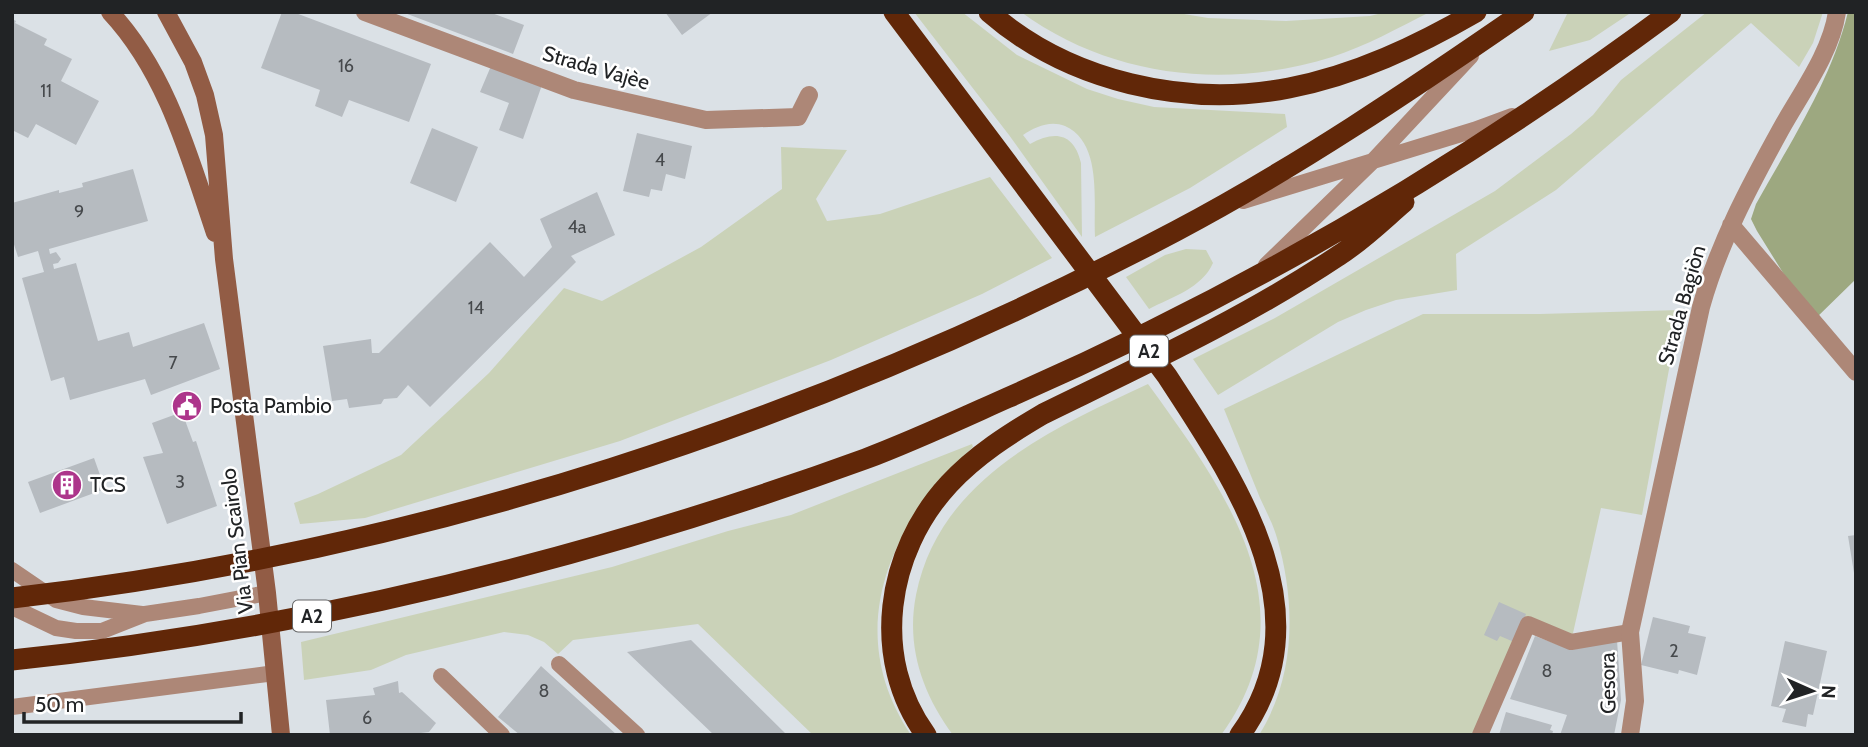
<svg xmlns="http://www.w3.org/2000/svg" width="1868" height="747" font-family="Cabin,sans-serif">
  <style>
    .green { fill: #cad2b8 }
    .forest { fill: #9da880 }
    .building { fill: #b6bbc0 }
    .lines { fill: none; stroke-linecap: round; stroke-linejoin: round }
    .service { stroke: #ad8777; stroke-width: 16 }
    .minor { stroke: #ad8777; stroke-width: 18 }
    .secondary { stroke: #925c45; stroke-width: 18 }
    .motorway { stroke: #612708; stroke-width: 21 }
    .labels { text-anchor: middle; stroke-width: 5; stroke-linejoin: round; paint-order: stroke }
    .number-label { font-size: 18px; fill: #46494c }
    .shield { fill: #fff; stroke: #646566; stroke-width: 2 }
    .shield-label { font-size: 19px; font-weight: bold; fill: #212325 }
    .street-label { font-size: 21px; fill: #212325; stroke: #fff }
    .poi-label { font-size: 21px; fill: #212325; stroke: #fff; text-anchor: start }
  </style>
  <rect width="100%" height="100%" fill="#dbe1e6"/>
  <!-- green -->
  <path class="green" d="M914,12H962L1017,55L1087,89L1118,99L1154,107L1285,114L1287,127L1190,188L1095,237C1093,203 1103,143 1065,126C1050,120 1035,127 1023,135L1030,144C1055,130 1074,133 1081,163L1082,237L1009,135Z
    M1021,12H1172L1208,18L1286,21L1370,16L1386,12H1430C1398,28 1366,46 1332,57C1228,90 1111,78 1021,12Z
    M1568,12H1632L1590,40L1549,51Z
    M1707,12H1823L1813,43L1799,67L1751,23L1556,190L1456,254L1457,290L1396,300L1366,310L1338,322L1218,395L1193,359L1275,318L1495,191L1571,134L1593,115L1621,80Z
    M781,147L847,150L816,199L827,221L880,214L990,177L1052,258L982,294L831,360L620,441L365,518L300,524L294,503L318,494L401,455L489,373L564,288L602,301L701,247L782,189Z
    M1186,249L1206,250L1213,263C1202,288 1172,297 1149,309L1126,277L1165,255Z
    M1680,310L1642,515L1601,508L1571,642L1528,625L1480,735H1259C1296,676 1296,603 1277,538C1273,524 1266,511 1260,498C1248,468 1236,439 1224,409L1423,314H1540Z
    M1148,384C1224,489 1314,608 1221,735H953C922,693 906,646 916,595C939,479 1051,429 1148,384Z
    M972,444L973,447C890,523 841,631 911,735H813L698,624L573,640L558,654L544,642L528,635L504,632L406,655L371,670L304,680L301,642L612,567L728,531L791,515Z"/>
  <!-- forest -->
  <path class="forest" d="M1848,12H1856V279L1813,321L1757,231L1751,219L1756,204C1790,143 1831,81 1848,12Z"/>
  <!-- building -->
  <path class="building" d="M282,12H293L431,64L409,122L349,100L342,117L315,106L320,90L261,68Z
    M402,12H489L524,25L513,54Z
    M665,12H713L682,35Z
    M12,19L16,21L15,23L47,39L44,45L72,59L61,81L99,101L76,145L36,124L28,138L12,130Z
    M491,66L542,85L523,139L499,130L509,103L480,92Z
    M432,128L478,147L456,202L410,183Z
    M637,133L692,146L685,179L666,174L662,191L651,189L649,197L623,191Z
    M133,169L148,221L49,249L50,254L56,252L61,259L58,263L53,264L54,269L76,263L98,341L129,332L133,347L204,323L220,369L151,395L145,379L70,400L64,377L51,381L22,278L44,272L38,251L18,257L12,238V203L59,190V193L83,187L82,183Z
    M597,192L615,235L571,256L576,262L430,407L408,385L397,398L384,399L381,404L349,408L347,399L332,401L323,346L371,339L372,353H379L490,242L524,277L552,247L540,219Z
    M182,412L193,442L196,441L217,506L167,524L143,457L163,453L152,423Z
    M94,458L105,489L40,513L28,482Z
    M1856,535V573H1854L1848,536Z
    M1499,602L1526,614L1514,642L1500,636L1497,641L1484,635Z
    M1653,617L1690,626L1688,633L1706,637L1697,675L1679,670L1678,674L1641,665Z
    M1535,636L1572,650V647L1617,640L1621,700L1614,735H1560L1567,715L1510,699Z
    M691,640L787,735H714L627,652Z
    M1785,641L1827,651L1813,715L1808,714L1806,727L1782,722L1786,709L1771,706Z
    M541,666L617,735H520L498,717Z
    M398,681L399,693L402,692L436,723L429,732L405,735H330L326,700L375,695L373,688Z
    M1506,712L1552,725L1550,730L1553,731L1552,735H1499Z"/>
  <g class="lines">
    <!-- service -->
    <path class="service" d="M1243,201L1474,130L1512,116
      M1266,265L1371,163L1471,56
      M12,570L56,600L83,607L142,614
      M12,607L56,628L76,631H102L145,614L199,606L267,593
      M559,664L637,735
      M441,676L502,735
      M12,707L275,673
      M1480,735L1528,624L1571,642L1630,632"/>
    <!-- minor -->
    <path class="minor" d="M365,12L574,90L706,120L798,117L809,95
      M1731,225L1856,372
      M1630,735L1635,701L1630,632L1701,307C1719,243 1749,187 1781,129C1801,93 1831,53 1837,12"/>
    <!-- secondary -->
    <path class="secondary" d="M110,12C167,73 189,156 215,233
      M166,12L193,62L205,95L214,135L224,259L267,593L281,735"/>
    <!-- motorway -->
    <path class="motorway" d="M894,12L1167,376C1235,480 1328,614 1240,735
      M989,12C1069,82 1186,108 1289,88C1356,75 1417,46 1476,12
      M12,598C420,551 814,422 1176,231C1297,167 1411,90 1524,12
      M12,660C304,630 590,559 865,459C913,441 960,419 1007,398C1241,296 1465,165 1671,12
      M926,735C870,658 886,552 949,484C976,455 1009,434 1043,414C1143,365 1245,318 1338,256C1362,241 1383,220 1404,202"/>
  </g>
  <!-- icons -->
  <defs>
    <g id="civic-disc" transform="scale(1.575)"><circle r="9.5" fill="#ad358b" stroke="#fff"/><path d="M-.6-6.5H3V-4.5H.6V-3L4-1V1h2V6H-6V1h2V-1L-.6-3ZM-1.2 2.5V6h2.4V2.5Z" fill="#fff"/></g>
    <g id="building-disc" transform="scale(1.575)"><circle r="9.5" fill="#ad358b" stroke="#fff"/><path d="M-4-6H4V6H1V3H-1V6H-4ZM-2.5-4.3h1.7v1.8h-1.7ZM.8-4.3h1.7v1.8H.8ZM-2.5-1h1.7V.8h-1.7ZM.8-1h1.7V.8H.8Z" fill="#fff"/></g>
  </defs>
  <g fill-rule="evenodd">
    <use href="#civic-disc" x="187" y="406"/>
    <use href="#building-disc" x="67" y="485"/>
  </g>
  <g class="labels">
    <!-- number labels -->
    <g class="number-label">
      <text x="346" y="72">16</text>
      <text x="46" y="97">11</text>
      <text x="660" y="166">4</text>
      <text x="79" y="218">9</text>
      <text x="577" y="233">4a</text>
      <text x="476" y="314">14</text>
      <text x="173" y="369">7</text>
      <text x="180" y="488">3</text>
      <text x="1674" y="657">2</text>
      <text x="1547" y="677">8</text>
      <text x="544" y="697">8</text>
      <text x="367" y="724">6</text>
    </g>
    <!-- shield labels -->
    <g class="shield">
      <rect x="1130" y="335.5" width="38" height="31" rx="5"/>
      <rect x="293" y="600.5" width="38" height="31" rx="5"/>
    </g>
    <g class="shield-label">
      <text x="1149" y="358">A2</text>
      <text x="312" y="623">A2</text>
    </g>
    <!-- street labels -->
    <g class="street-label">
      <text transform="translate(596 68) rotate(16)" y="7">Strada Vajèe</text>
      <text transform="translate(1682 305) rotate(-74)" y="7">Strada Bagiòn</text>
      <text transform="translate(237 541) rotate(-97)" y="7">Via Pian Scairolo</text>
      <text transform="translate(1608 683) rotate(-91)" y="7">Gesora</text>
    </g>
    <!-- poi labels -->
    <g class="poi-label">
      <text x="210" y="413">Posta Pambio</text>
      <text x="90" y="492">TCS</text>
    </g>
  </g>
  <!-- border -->
  <rect width="1868" height="747" fill="none" stroke="#212325" stroke-width="28"/>
  <!-- north arrow -->
  <g transform="translate(1812 691) rotate(93)" stroke="#ffffff" stroke-width="5" paint-order="stroke">
  <path d="M0-5L12 26L0 18L-12 26Z" fill="#212325"/>
  <text y="-10" font-size="19" font-weight="bold" text-anchor="middle" fill="#212325">N</text>
  </g>
  <!-- scale -->
  <path d="M24 712v10h217v-10" fill="none" stroke="#212325" stroke-width="3.5"/>
  <text x="35" y="712" font-size="21" fill="#212325" stroke="#ffffff" stroke-width="5" paint-order="stroke">50 m</text>
</svg>
